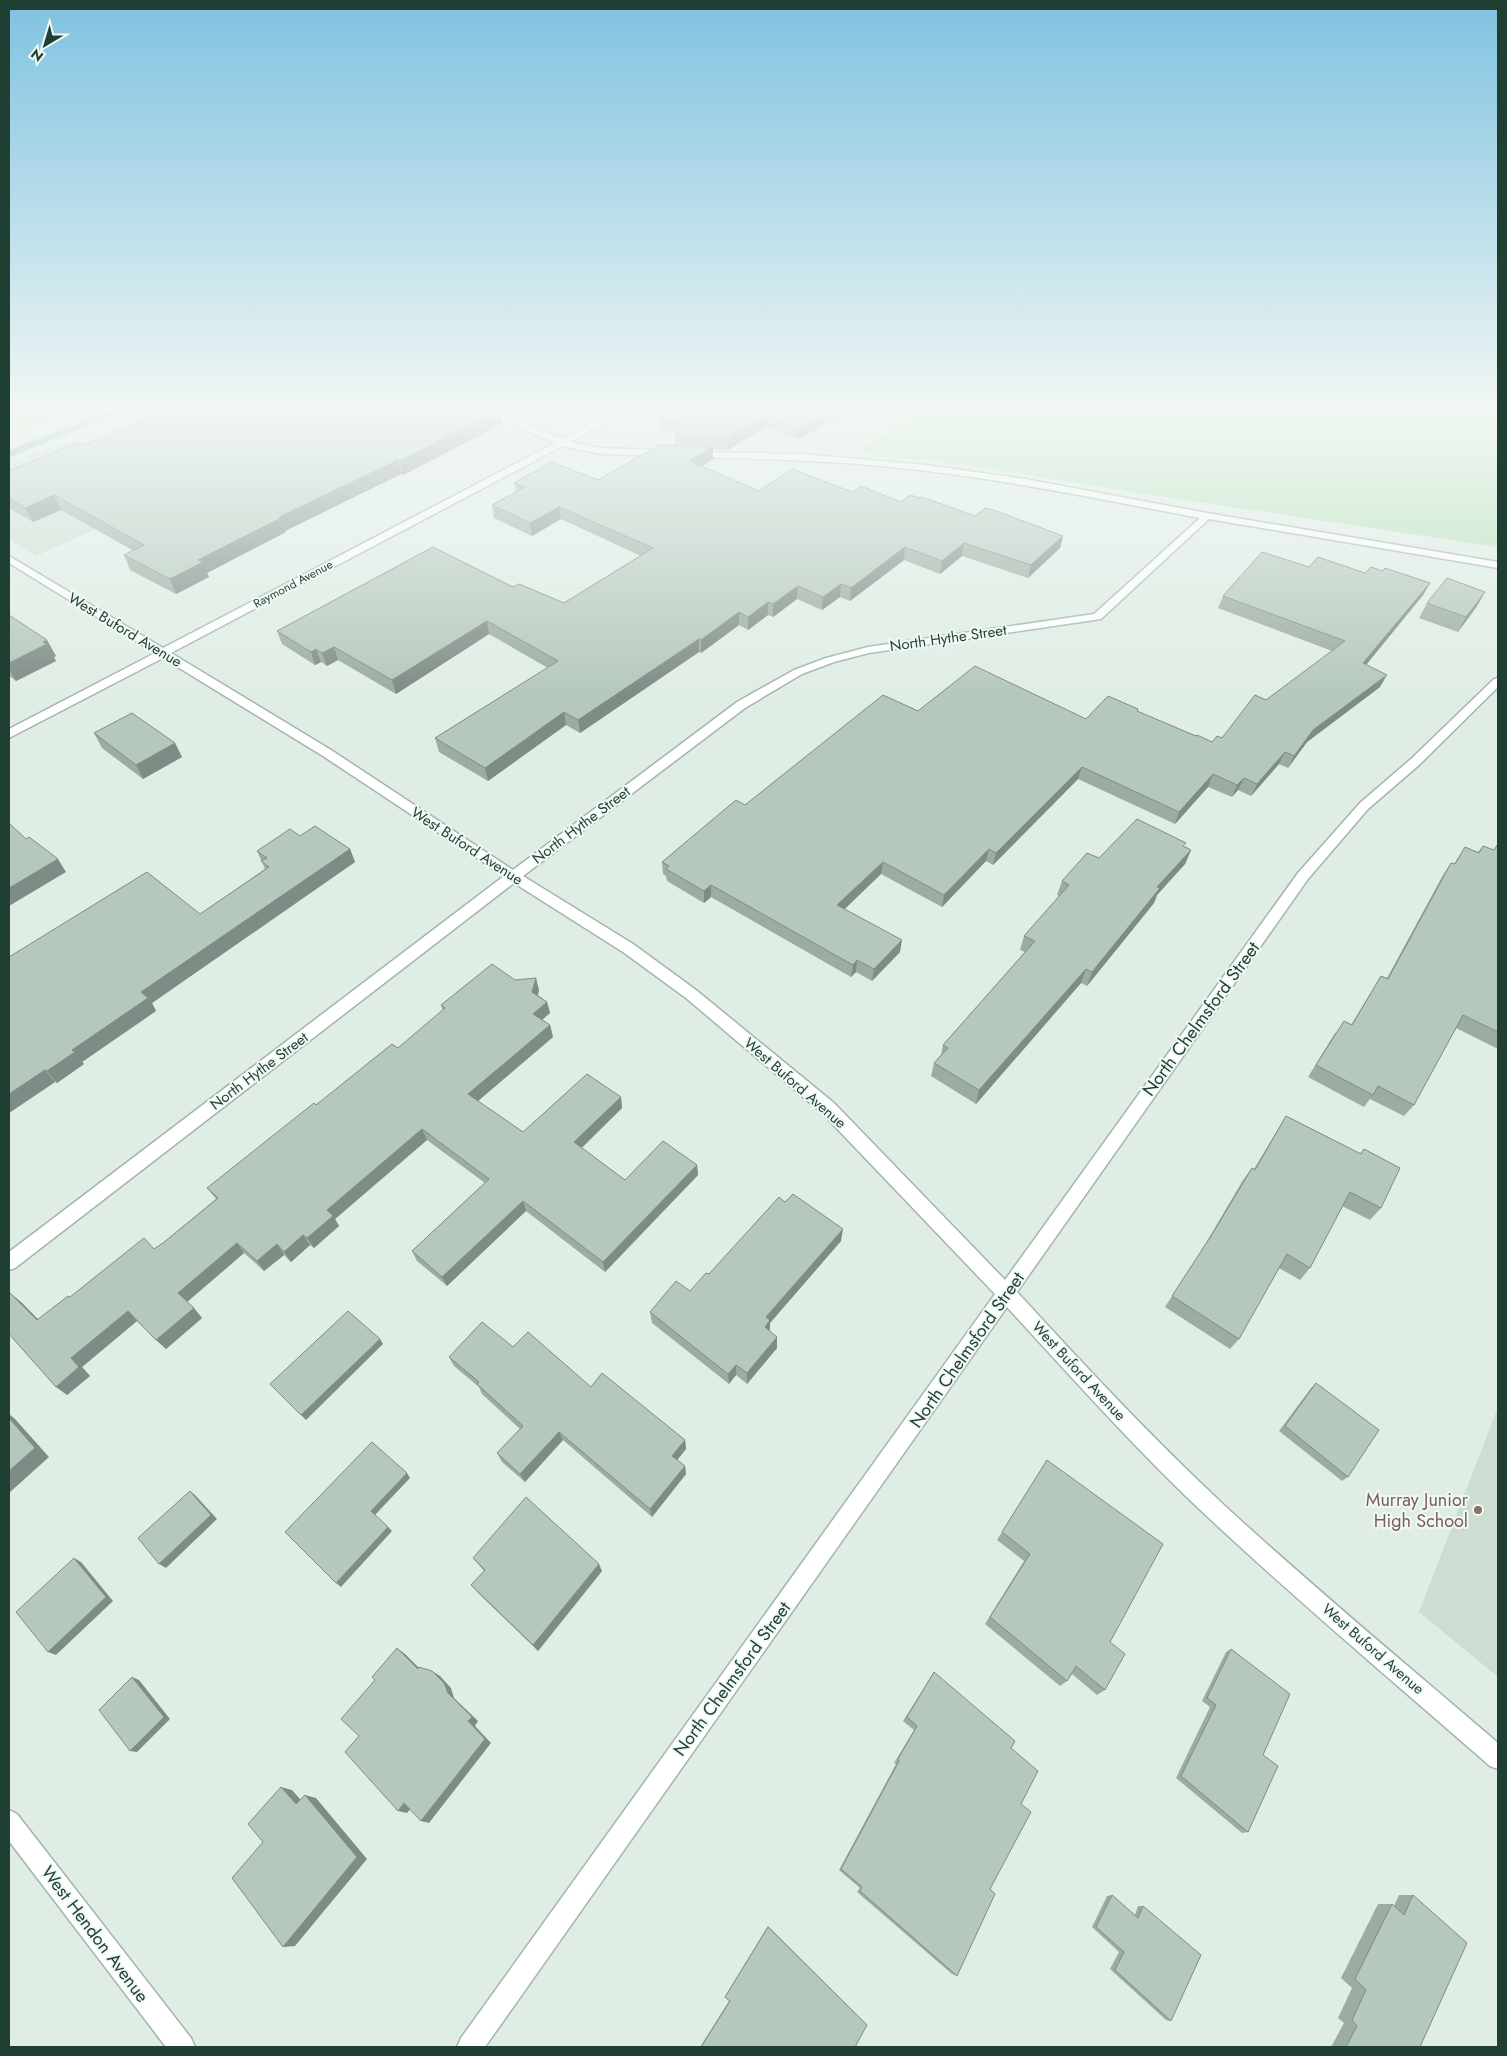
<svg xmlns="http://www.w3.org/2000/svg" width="1507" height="2056" font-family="Jost,sans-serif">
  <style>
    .built { fill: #ceddd4 }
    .green { fill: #b7e0bc }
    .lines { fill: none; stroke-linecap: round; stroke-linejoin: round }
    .minor-casing { stroke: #a2b5ac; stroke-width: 3 }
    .major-casing { stroke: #c0c9c6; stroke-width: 3 }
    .minor { fill: #fff; fill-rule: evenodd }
    .major { fill: #61a78b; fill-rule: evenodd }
    .wall { fill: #9caca3 }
    .shaded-wall { fill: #7f8c85 }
    .building { fill: #b5c8be; stroke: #7f8c85 }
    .education-dot { fill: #8d6e63; stroke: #f1f9f4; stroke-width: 2 }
    .labels { text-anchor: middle; stroke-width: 4; stroke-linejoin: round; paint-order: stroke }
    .far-street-label { font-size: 12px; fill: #1f3f32; stroke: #f1f9f4 }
    .street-label { font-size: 15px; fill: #1f3f32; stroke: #f1f9f4 }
    .near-street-label { font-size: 18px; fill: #1f3f32; stroke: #f1f9f4 }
    .near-education-label { font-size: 18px; fill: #785e54; stroke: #f1f9f4; text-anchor: end }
  </style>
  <rect width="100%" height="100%" fill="#e0ede5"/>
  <!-- built -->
  <path class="built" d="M61,441L166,497L36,556L9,539V462Z
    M1498,1407V1677L1419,1612Z"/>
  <!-- green -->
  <path class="green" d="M9,407H80L9,435Z
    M929,407H1498V547L1125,491L973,466L857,452Z"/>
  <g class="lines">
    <!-- minor casing -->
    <g class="minor-casing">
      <path id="minor" d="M470,407H482L562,439L623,407H634L571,442L601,448L665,450L670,453L665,456L601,454L563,446L171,653L331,750L513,870L737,702L794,670L826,658L868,647L1094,614L1200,518C1109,501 1018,482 927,471C849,461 770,459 692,457L689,456V452L802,454L926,465L1025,479L1207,513L1498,562V568L1209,519L1101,619L869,653L834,662L802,674L745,708L523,876L633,944L696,990L834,1103L1005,1280L1298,873L1360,803L1411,759L1494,679L1498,678V687L1419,765L1368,809L1308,879L1017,1292C1084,1365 1152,1438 1225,1506C1314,1588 1407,1665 1498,1743V1769L1490,1766C1397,1685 1302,1605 1211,1520C1139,1453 1073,1379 1007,1307L485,2047H457L461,2038L995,1294L822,1113L686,998L623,952L514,883L15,1268L9,1270V1252L504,876L323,756L163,658L9,738V729L155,653L9,563V556L163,648L555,443Z
        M9,1810L17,1814L191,2038L195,2047H166L9,1841Z"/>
    </g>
    <!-- major casing -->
    <g class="major-casing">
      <path id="major" d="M119,407H131L9,457V451Z"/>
    </g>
    <!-- minor -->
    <use href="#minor" class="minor"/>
    <!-- major -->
    <use href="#major" class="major"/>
  </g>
  <!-- wall -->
  <path class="wall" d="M175,407H547L538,412L531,409L514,418L501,413L503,423L403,475L401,474L285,531L286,532L207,573L209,577L176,594L130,570L124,555L134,551L61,510L33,522L9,508V471L84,445Z
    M677,407H856L799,439L765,427L728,450L713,449V459L701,467L759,491L852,492L975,516L1063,536L1060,548L1028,578L962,556L940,574L904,560L850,601L840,597L822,610L797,599L773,617L768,615L748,630L739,625L701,653L699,652L580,733L566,725L488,781L439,752L435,738L548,668L489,634L396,694L338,660L327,666L321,662L315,665L282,644L277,631L513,587L564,603L641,556L561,519L532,536L494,518L492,505L516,492L514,483L598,480L675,446V437L678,435L660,428L659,417Z
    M1309,567L1365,573L1383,571L1430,583L1423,595L1366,665L1380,687L1307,742L1288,768L1279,764L1251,796L1238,790L1232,797L1208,787L1175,824L1078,779L993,865L986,861L942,907L881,874L845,909L900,952L872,981L856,972L851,977L711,897L704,903L667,881L666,876L663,874L662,862L745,805L918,711L1086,719L1138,709V712L1196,736L1212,742L1222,738L1266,700L1332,651L1218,608L1223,596Z
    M1485,592L1477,606L1458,632L1419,618L1427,603Z
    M9,615L56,656L54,657L56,661L16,681L9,676Z
    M94,733L175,743L182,757L143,779L102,748Z
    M300,836L350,849L355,862L152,1003L156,1011L82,1062L84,1064L57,1083L55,1082L9,1113V957L200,914L265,869L257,851Z
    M1498,843V1049L1456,1028L1414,1105L1404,1116L1370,1099L1364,1107L1308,1077L1335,1033L1351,1025L1381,976L1387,978L1443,875L1451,863L1454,864L1465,847L1478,852L1483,846L1494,850Z
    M1185,846L1191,850L1185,864L1157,895L1154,903L1087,986L1081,983L976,1104L931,1076L934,1063L941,1055L943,1045L1025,952L1020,950L1024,936L1059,896L1057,895L1062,881L1099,858Z
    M515,980L539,990L538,995L547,1002L550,1013L542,1020L550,1025L553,1037L478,1101L523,1132L621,1097L622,1108L582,1148L625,1180L697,1165L698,1175L605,1272L526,1211L447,1286L417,1261L412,1251L485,1183L427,1140L335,1219L339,1226L314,1248L310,1245L291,1262L284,1255L264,1271L244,1253L187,1302L202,1318L166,1349L137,1321L82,1367L90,1376L67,1395L10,1293L22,1303L38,1319L70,1297L154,1249L163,1243L216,1199L207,1188L316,1105L398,1048L443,1011L441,1005Z
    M1286,1116L1360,1154L1364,1149L1381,1208L1370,1220L1342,1206L1310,1268L1300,1280L1279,1268L1239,1339L1230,1349L1165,1307L1203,1248L1243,1180L1252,1168L1254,1169L1278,1129Z
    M785,1202L841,1241L770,1323V1331L777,1348L747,1384L736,1375L729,1384L652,1323L650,1312L690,1291L709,1274Z
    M513,1347L591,1387L685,1440L686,1449L677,1460L685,1466L686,1474L652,1517L563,1440L525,1482L502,1462L497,1453L520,1429L482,1394L479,1387L454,1366L449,1357Z
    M1316,1383L1348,1477L1342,1481L1279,1431L1311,1388Z
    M1047,1460L1110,1642L1105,1690L1097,1695L1072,1674L1067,1681L1060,1686L985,1624L1024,1561L997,1540Z
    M473,1558L602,1571L538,1651L477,1592L471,1585L484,1571Z
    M1231,1649L1263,1755L1248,1832L1242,1833L1176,1778L1210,1707L1202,1701L1226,1652Z
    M934,1672L1011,1748L1021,1804L957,1976L952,1974L857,1892L860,1888L839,1870L896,1764L894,1763L914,1730L903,1721Z
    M1112,1895L1135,1915L1138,1906H1143L1171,2021L1166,2020L1110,1969L1119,1952L1092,1927L1107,1896Z
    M1399,1895H1413L1420,2047H1331L1344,2023L1338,2018L1352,1988L1341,1978L1378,1904H1392L1394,1906Z
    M768,1926L867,2025L855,2047H700L729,2001L725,1997L726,1995Z"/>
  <!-- shaded-wall -->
  <path class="shaded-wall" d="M512,407H531V409L514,418Z
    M538,407H547L538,412Z
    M837,407H856L799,439L800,428Z
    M501,409L503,423L403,475L400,461Z
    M766,415L765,427L728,450V438Z
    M713,447V459L689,474V461Z
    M398,460L401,474L285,531L286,532L207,573L209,577L176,594L170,579L198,560L279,517Z
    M54,495L61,510L33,522L25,508Z
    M559,507L561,519L532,536L530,523Z
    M1063,536L1060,548L1028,578L1031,565Z
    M964,543L962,556L940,574L942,561Z
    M905,547L904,560L850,601L851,588Z
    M1430,583L1423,595L1357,676L1363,663Z
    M841,584L840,597L822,610L823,597Z
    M798,586L797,599L773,617V604Z
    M1485,592L1477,606L1458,632L1466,617Z
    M768,602V615L748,630V617Z
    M739,612V625L701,653V640Z
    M487,621L489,634L396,694L392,680Z
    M699,639V652L580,733L578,720Z
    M47,640L56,656L54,657L56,661L16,681L9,669V663Z
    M334,647L338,660L327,666L322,653Z
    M316,649L321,662L315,665L311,652Z
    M1387,675L1380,687L1307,742L1288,768L1294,756L1313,730Z
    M564,712L566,725L488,781L485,768Z
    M175,743L182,757L143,779L136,765Z
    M1285,752L1279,764L1251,796L1257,784Z
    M1082,767L1078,779L993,865L996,853Z
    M1213,774L1208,787L1175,824L1179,812Z
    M1244,778L1238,790L1232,797L1237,785Z
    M350,849L355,862L152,1003L156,1011L82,1062L84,1064L57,1083L47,1071L141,992Z
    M989,849L986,861L942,907L944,895Z
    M1191,850L1185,864L1157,895L1154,903L1087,986L1092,972L1157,887Z
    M58,859L66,872L9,906V888Z
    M883,862L881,874L836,917L837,905Z
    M711,885V897L704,903V891Z
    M902,940L900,952L872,981L874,969Z
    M857,960L856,972L851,977L853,965Z
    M1086,969L1081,983L976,1104L979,1090Z
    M536,978L539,990L535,1003L532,992Z
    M547,1002L550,1013L536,1025L533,1014Z
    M550,1025L553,1037L472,1106L468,1094Z
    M45,1070L55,1082L9,1113V1094Z
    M621,1097L622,1108L576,1153L574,1142Z
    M422,1129L427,1140L335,1219L339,1226L314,1248L307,1238L327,1210Z
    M697,1165L698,1175L605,1272L603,1262Z
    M523,1201L526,1211L447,1286L442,1277Z
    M843,1229L841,1241L770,1323V1331L765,1327L766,1317Z
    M303,1235L310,1245L291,1262L284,1252Z
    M237,1243L244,1253L187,1302L178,1293Z
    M277,1244L284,1255L264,1271L257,1261Z
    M10,1293L22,1303L48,1330L37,1320Z
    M194,1308L202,1318L166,1349L156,1340Z
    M128,1311L137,1321L82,1367L90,1376L67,1395L56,1387L71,1358Z
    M777,1337V1348L747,1384V1373Z
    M380,1339L383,1344L306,1420L301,1415Z
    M736,1365V1375L729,1384L728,1374Z
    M9,1414L15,1419L49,1457L9,1493Z
    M559,1432L563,1440L525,1482L520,1474Z
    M685,1440L686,1449L674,1464L672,1456Z
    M685,1466L686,1474L652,1517L650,1509Z
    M407,1473L410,1478L375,1515L371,1511Z
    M190,1491L195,1495L217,1519L166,1568L159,1564Z
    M388,1527L392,1531L341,1587L336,1583Z
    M74,1558L81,1562L113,1601L56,1655L48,1652Z
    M599,1564L602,1571L538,1651L533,1645Z
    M397,1648L405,1654L425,1674L418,1669Z
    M432,1671L440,1676L451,1688L454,1698L478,1721L475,1726L491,1743L429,1823L421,1821L448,1693Z
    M132,1677L139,1680L170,1719L137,1752L130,1751Z
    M281,1787L292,1790L307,1807L296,1804Z
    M305,1795L316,1798L367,1859L295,1946L283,1947Z
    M404,1803L413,1806L407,1813L398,1811Z"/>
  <!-- building -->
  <path class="building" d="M175,407H495L501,409L400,461L398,460L279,517L281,518L198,560L203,562L170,579L124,555L144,545L54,495L25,508L9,498V471L79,442L84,445Z
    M677,407H837L800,428L766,415L728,438L675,437L690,428L659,417Z
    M659,445L713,447L689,461L759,491L792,469L852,492L861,486L901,502L910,495L920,498L922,497L975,516L985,508L996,511L1063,536L1031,565L964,543L942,561L905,547L851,588L841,584L823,597L798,586L773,604L768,602L748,617L739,612L701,640L699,639L578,720L564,712L485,768L435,738L558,661L487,621L392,680L334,647L322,653L316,649L311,652L277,631L433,547L513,587L519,584L564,603L653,548L559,507L530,523L492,505L525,487L514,483L552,462L598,480Z
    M1262,552L1309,567L1318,557L1365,573L1371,567L1383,571L1385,568L1430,583L1363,663L1387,675L1313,730L1294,756L1285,752L1257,784L1244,778L1237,785L1213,774L1179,812L1082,767L996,853L989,849L944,895L883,862L837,905L902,940L874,969L857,960L853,965L711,885L704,891L666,869L669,866L662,862L736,800L745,805L883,695L918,711L975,666L1086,719L1108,696L1138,709L1137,711L1196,736L1197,735L1212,742L1217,736L1222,738L1255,695L1266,700L1345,641L1223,596Z
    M1447,578L1485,592L1466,617L1427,603Z
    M9,615L47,640L43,642L47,644L9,663Z
    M132,713L175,743L136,765L94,733Z
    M1137,819L1186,843L1183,846L1191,850L1157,887L1160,888L1092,972L1086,969L979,1090L934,1063L948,1048L943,1045L1035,941L1024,936L1069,885L1062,881L1087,853L1099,858Z
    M9,823L26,839L29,837L58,859L9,888Z
    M315,826L350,849L141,992L148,998L72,1050L75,1052L47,1071L45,1070L9,1094V957L147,872L200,914L269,867L261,861L267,858L257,851L290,829L300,836Z
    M1498,844V1032L1463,1015L1414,1105L1378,1086L1373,1095L1316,1065L1344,1021L1352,1025L1381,976L1388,979L1451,863L1455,864L1465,847L1479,853L1483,846L1494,850Z
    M492,964L515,980L536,978L532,992L547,1002L533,1014L550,1025L468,1094L523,1132L587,1074L621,1097L574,1142L625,1180L663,1141L697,1165L603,1262L523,1201L442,1277L412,1251L489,1179L422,1129L327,1210L333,1216L307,1238L303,1235L284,1252L277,1244L257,1261L237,1243L178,1293L194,1308L156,1340L128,1311L71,1358L79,1367L56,1387L9,1334V1294L10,1293L37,1320L68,1296L70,1297L144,1238L154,1249L163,1243L218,1198L207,1188L314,1103L316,1105L392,1044L398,1048L445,1008L441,1005Z
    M1286,1116L1361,1154L1364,1149L1400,1168L1381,1208L1350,1192L1310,1268L1287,1254L1239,1339L1172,1296L1211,1236L1252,1168L1255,1170Z
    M793,1194L843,1229L766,1317L770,1320L765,1327L777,1337L747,1373L736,1365L728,1374L650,1312L676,1281L690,1291L706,1273L709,1274L779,1197L785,1202Z
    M348,1311L380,1339L301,1415L270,1384Z
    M482,1322L513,1347L528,1332L591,1387L602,1373L685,1440L672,1456L685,1466L650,1509L559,1432L520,1474L497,1453L523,1426L477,1384L479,1382L449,1357Z
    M1316,1383L1379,1430L1348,1477L1285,1426Z
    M9,1418L35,1448L9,1471Z
    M372,1442L407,1473L371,1511L388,1527L336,1583L285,1532Z
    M1047,1460L1163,1544L1110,1642L1125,1654L1105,1690L1076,1666L1067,1681L990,1617L1030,1554L1002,1532Z
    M190,1491L211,1515L159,1564L138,1538Z
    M526,1497L599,1564L533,1645L471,1585L485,1570L473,1558Z
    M74,1558L106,1597L48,1652L16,1612Z
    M397,1648L418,1669L419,1667L432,1671L444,1683L448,1693L472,1717L468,1721L485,1739L421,1821L404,1803L398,1811L345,1752L359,1736L341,1719L375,1680L372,1677Z
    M1231,1649L1290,1694L1263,1755L1278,1766L1248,1832L1181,1776L1216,1705L1207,1698Z
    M934,1672L1015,1741L1011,1748L1038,1771L1021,1804L1031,1812L990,1889L995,1894L957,1976L860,1891L862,1887L841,1869L899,1761L898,1759L917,1726L907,1717Z
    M132,1677L164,1717L130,1751L99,1710Z
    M281,1787L296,1804L305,1795L357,1857L283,1947L232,1878L263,1842L248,1824Z
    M1112,1895L1138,1918L1143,1906L1201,1955L1171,2021L1115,1970L1124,1952L1096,1927Z
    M1413,1895L1467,1943L1420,2047H1346L1357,2026L1352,2020L1366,1990L1355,1979L1392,1904L1404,1915Z
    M768,1927L867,2025L855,2047H701L730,2001L725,1997Z"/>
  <!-- sky -->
  <linearGradient id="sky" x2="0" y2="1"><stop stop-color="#7fc2e1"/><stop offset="0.59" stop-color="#f1f7f3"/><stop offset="1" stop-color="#f1f7f3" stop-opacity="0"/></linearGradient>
  <rect width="1507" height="695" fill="url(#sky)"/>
  <!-- markers -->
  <circle class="education-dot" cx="1478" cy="1510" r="5"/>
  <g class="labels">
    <!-- far-street labels -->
    <g class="far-street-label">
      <text transform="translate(293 584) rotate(-28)" y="4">Raymond Avenue</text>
    </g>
    <!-- street labels -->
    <g class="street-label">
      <text transform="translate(125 630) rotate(31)" y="5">West Buford Avenue</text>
      <text transform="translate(948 638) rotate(-8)" y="5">North Hythe Street</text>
      <text transform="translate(581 825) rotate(-37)" y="5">North Hythe Street</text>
      <text transform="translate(467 846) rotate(33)" y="5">West Buford Avenue</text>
      <text transform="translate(259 1071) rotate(-37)" y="5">North Hythe Street</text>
      <text transform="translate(795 1083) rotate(41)" y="5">West Buford Avenue</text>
      <text transform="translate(1079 1371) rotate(47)" y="5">West Buford Avenue</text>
      <text transform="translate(1373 1649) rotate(41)" y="5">West Buford Avenue</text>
    </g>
    <!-- near-street labels -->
    <g class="near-street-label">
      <text transform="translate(1201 1019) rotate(-54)" y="6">North Chelmsford Street</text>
      <text transform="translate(967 1350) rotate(-55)" y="6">North Chelmsford Street</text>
      <text transform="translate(732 1679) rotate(-54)" y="6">North Chelmsford Street</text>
      <text transform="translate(95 1934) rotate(53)" y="6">West Hendon Avenue</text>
    </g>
    <!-- near-education labels -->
    <g class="near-education-label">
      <text x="1468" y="1506">Murray Junior<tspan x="1468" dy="21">High School</tspan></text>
    </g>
  </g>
  <!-- border -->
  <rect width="1507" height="2056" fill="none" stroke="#1f3f32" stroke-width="20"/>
  <!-- north arrow -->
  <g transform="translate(45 45) rotate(218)" stroke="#f1f9f4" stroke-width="4" paint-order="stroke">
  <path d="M0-4L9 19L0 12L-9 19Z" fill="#1f3f32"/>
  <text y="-8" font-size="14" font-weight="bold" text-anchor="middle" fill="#1f3f32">N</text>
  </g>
</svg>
